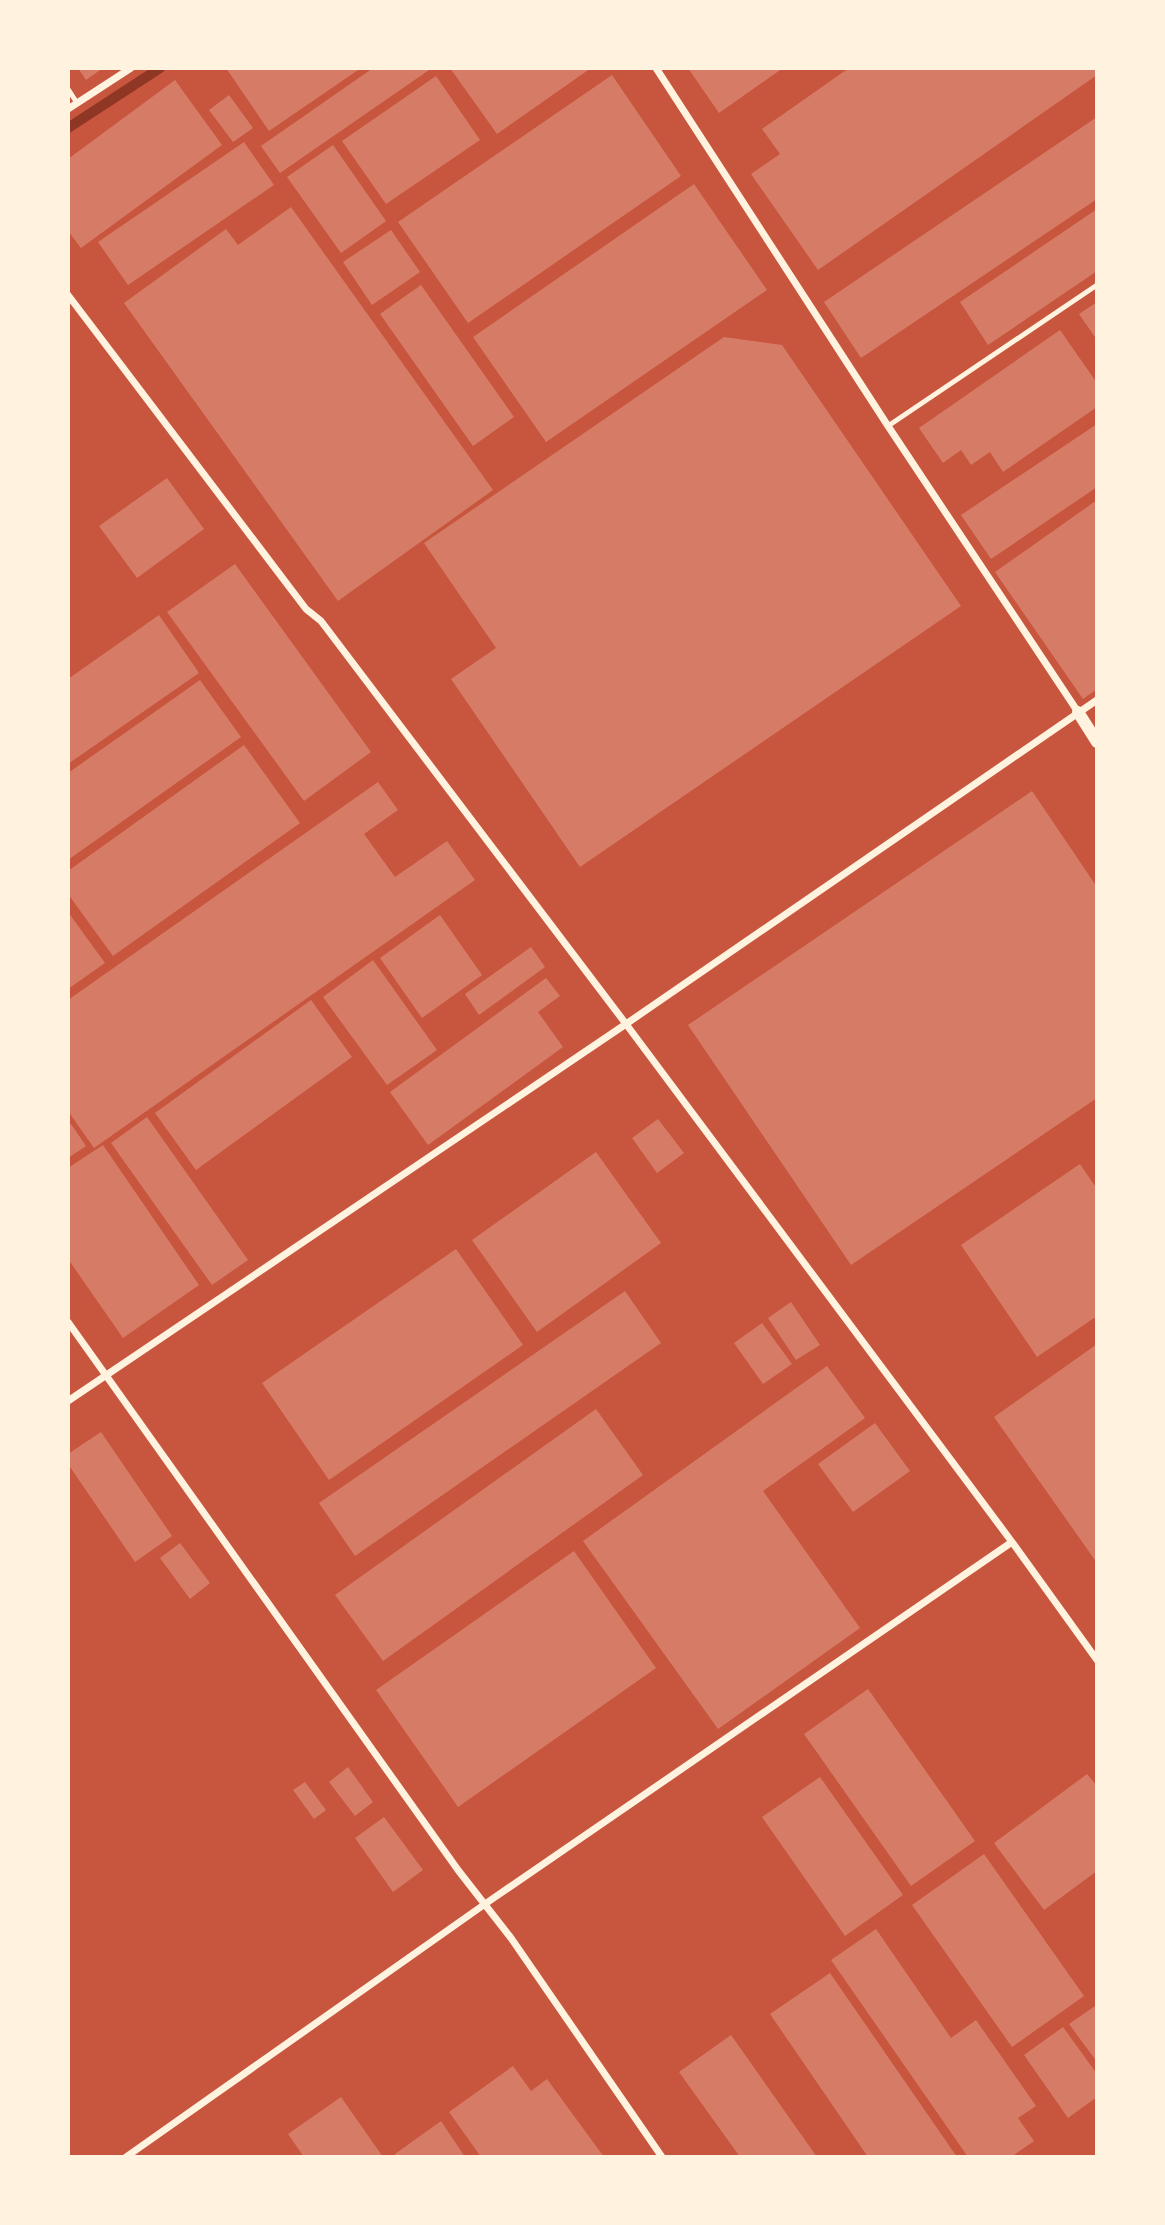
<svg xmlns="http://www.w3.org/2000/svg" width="1165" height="2225" font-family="'DejaVu Sans',sans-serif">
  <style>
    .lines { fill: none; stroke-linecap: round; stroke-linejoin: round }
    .stream { stroke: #8f3625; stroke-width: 10 }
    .building { fill: #d67c66 }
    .service { stroke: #fff3e0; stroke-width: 5 }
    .minor { stroke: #fff3e0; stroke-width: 7 }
    .tertiary { stroke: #fff3e0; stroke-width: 12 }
  </style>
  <rect width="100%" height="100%" fill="#c8553d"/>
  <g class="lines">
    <!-- stream -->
    <path class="stream" d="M68,128L160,68"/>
  </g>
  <!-- building -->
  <path class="building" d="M78,68H103L86,80Z
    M226,68H361L269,131Z
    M373,68H432L280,173L261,146Z
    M450,68H591L497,134Z
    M688,68H783L719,113Z
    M849,68H1097V75L818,270L751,174L780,154L762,129Z
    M612,75L681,176L468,323L398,222Z
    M436,76L480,140L386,204L342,141Z
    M175,80L222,145L81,248L68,231V159Z
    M229,95L253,128L233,142L209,110Z
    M1097,117V199L861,358L824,302Z
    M244,142L274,185L128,285L98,242Z
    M333,145L386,221L341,253L287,177Z
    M694,184L767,290L546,442L473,337Z
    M291,207L493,490L338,601L124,303L226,229L238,245Z
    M1097,209V271L988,345L960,302Z
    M391,230L420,272L372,305L343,262Z
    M421,285L514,417L473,446L380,314Z
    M1097,302V340L1079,314Z
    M1060,330L1097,383V407L1003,472L990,452L971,465L961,450L943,463L919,428Z
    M724,337L782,345L961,606L580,867L451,679L496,648L424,543Z
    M1097,424V487L991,559L961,515Z
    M167,478L204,529L137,578L99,526Z
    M1097,500V689L1083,699L995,572Z
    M235,564L371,752L304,801L167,612Z
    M159,615L199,673L68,764V679Z
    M200,680L241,737L68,860V773Z
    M244,745L300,823L113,956L68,894V871Z
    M378,782L398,810L364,834L395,877L447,841L475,880L94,1148L68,1111V1000Z
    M1032,791L1097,887V1098L851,1265L688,1025Z
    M68,912L105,963L68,989Z
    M440,915L482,975L422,1018L380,958Z
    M531,947L545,967L479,1015L465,994Z
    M373,960L437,1050L387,1085L323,997Z
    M546,978L560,996L538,1012L563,1047L428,1145L390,1092Z
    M311,1000L352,1057L196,1170L155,1113Z
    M147,1117L248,1260L212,1285L111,1143Z
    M658,1119L684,1153L657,1173L632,1138Z
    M71,1124L86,1146L68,1158V1126Z
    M103,1145L199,1285L123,1338L68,1259V1168Z
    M596,1152L661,1243L537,1332L472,1240Z
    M1080,1164L1097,1189V1316L1037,1357L961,1245Z
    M456,1249L523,1345L329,1480L262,1383Z
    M625,1291L661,1343L355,1556L319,1503Z
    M791,1302L820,1345L796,1360L768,1318Z
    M762,1323L792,1364L763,1384L734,1343Z
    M1097,1344V1563L994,1417Z
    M827,1366L865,1418L763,1491L860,1628L718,1729L583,1541Z
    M596,1409L643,1475L383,1661L335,1595Z
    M875,1423L910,1471L853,1512L818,1464Z
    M101,1432L172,1536L135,1562L68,1464V1454Z
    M180,1543L210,1583L190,1599L160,1558Z
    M574,1551L656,1668L458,1807L376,1690Z
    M868,1689L975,1841L911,1886L804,1734Z
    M348,1767L373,1802L355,1816L329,1782Z
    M1087,1774L1097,1786V1871L1044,1910L994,1843Z
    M820,1777L903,1895L845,1936L762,1817Z
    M305,1782L326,1810L314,1819L293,1790Z
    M384,1817L423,1870L393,1892L355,1838Z
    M984,1854L1084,1996L1012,2047L912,1905Z
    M876,1929L951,2038L976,2020L1036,2106L1018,2118L1034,2141L1011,2157H968L831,1960Z
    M830,1973L957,2157H868L770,2014Z
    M1095,2006L1097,2007V2062L1069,2024Z
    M1063,2027L1097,2074V2097L1068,2118L1024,2055Z
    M731,2035L817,2157H740L679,2072Z
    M513,2066L531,2091L547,2079L604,2157H481L449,2112Z
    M341,2097L383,2157H304L288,2134Z
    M441,2121L465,2157H397L395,2154Z"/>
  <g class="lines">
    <!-- service -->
    <path class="service" d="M68,89L77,103
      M888,426L1097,285"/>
    <!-- minor -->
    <path class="minor" d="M656,68L888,426L1078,712
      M68,109L131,68
      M68,295L306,609L321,621L626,1024L1012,1542
      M68,1322L458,1870L511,1938L662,2157
      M68,1401L626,1024L1097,700
      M126,2157L485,1904L1012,1542L1097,1660"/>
    <!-- tertiary -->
    <path class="tertiary" d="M1078,712L1097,742"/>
  </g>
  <!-- border -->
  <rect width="1165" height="2225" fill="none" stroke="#fff3e0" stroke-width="140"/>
</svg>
